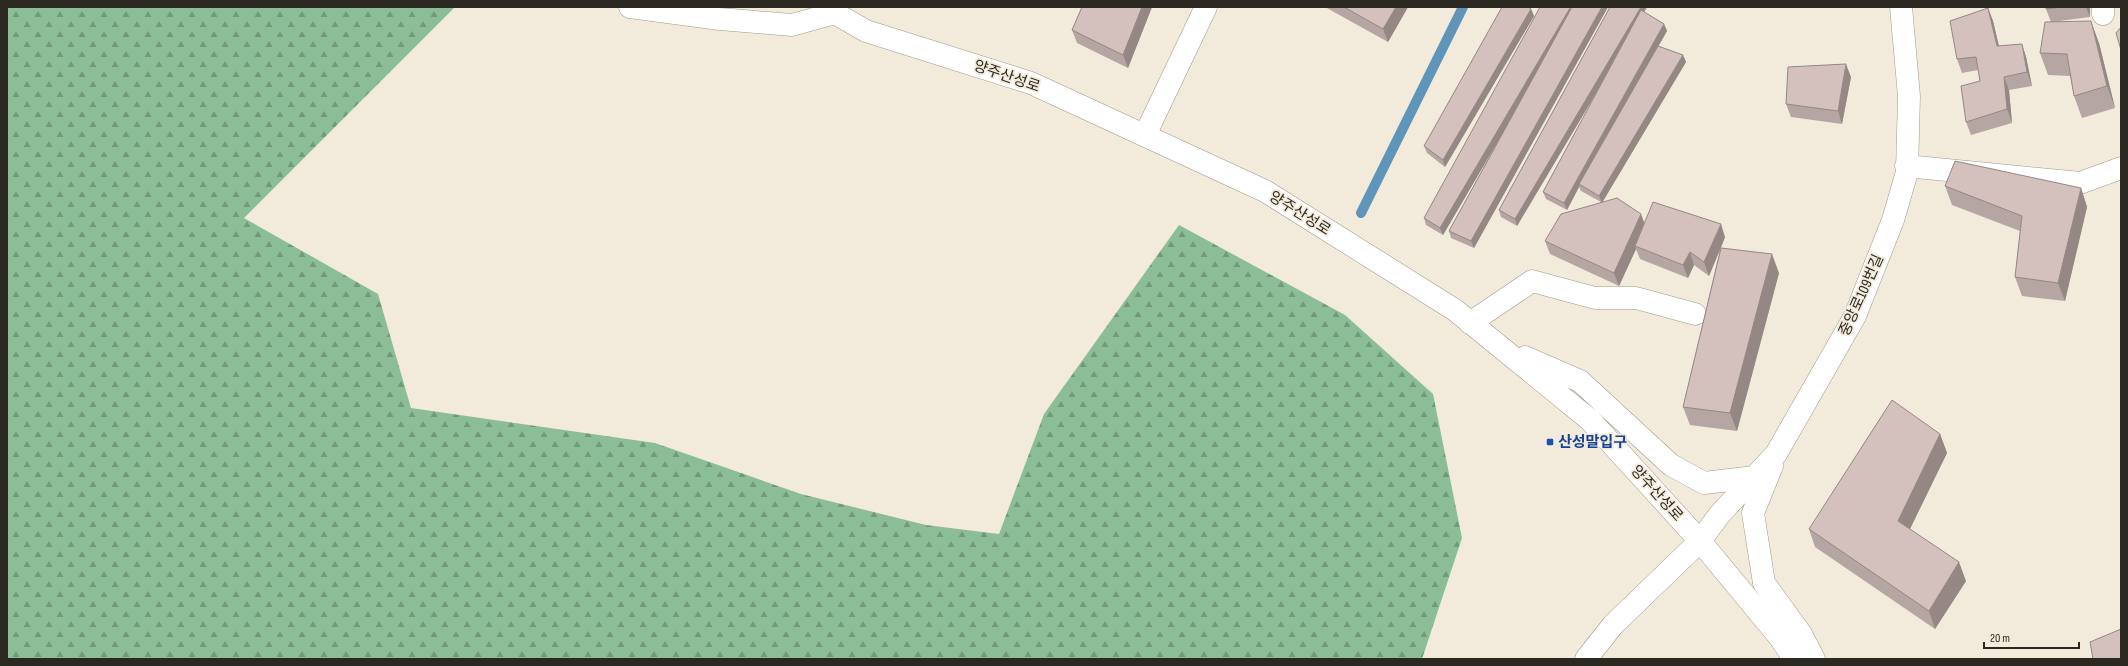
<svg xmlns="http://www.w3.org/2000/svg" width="2128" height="666" font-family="'Sofia Sans Condensed','Noto Sans KR',sans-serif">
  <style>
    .forest { fill: url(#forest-firs) }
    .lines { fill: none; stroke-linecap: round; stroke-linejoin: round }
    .stream { stroke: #5e95b8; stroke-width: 10 }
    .minor-casing { stroke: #a0998a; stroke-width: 23 }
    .minor { stroke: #fff; stroke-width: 22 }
    .wall { fill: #b6a6a3 }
    .shaded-wall { fill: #948784 }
    .building { fill: #d4c1bd; stroke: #948784 }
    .transit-dot { fill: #1a4fb4; stroke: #f2ebdb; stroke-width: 1.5 }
    .labels { text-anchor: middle; stroke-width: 3.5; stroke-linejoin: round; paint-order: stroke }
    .street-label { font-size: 15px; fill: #2b2822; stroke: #f2ebdb }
    .transit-label { font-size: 15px; font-weight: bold; fill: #164399; stroke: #f2ebdb; text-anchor: start }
  </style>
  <defs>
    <pattern id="forest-firs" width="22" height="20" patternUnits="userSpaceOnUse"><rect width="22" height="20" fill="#8bbe96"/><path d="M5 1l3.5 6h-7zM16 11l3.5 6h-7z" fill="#729a7a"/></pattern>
  </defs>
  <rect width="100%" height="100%" fill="#f2ebdb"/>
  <!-- forest -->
  <path class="forest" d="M7,7H455L244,218L378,294L411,408L655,443L801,494L926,525L999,534L1044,414L1179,225L1345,315L1433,394L1462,538L1422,659H7Z"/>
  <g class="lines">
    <!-- stream -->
    <path class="stream" d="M1361,213L1463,7"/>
    <!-- minor casing -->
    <g class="minor-casing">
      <path id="minor" d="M630,7L720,19L792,25L835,13
        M824,7L866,31L1031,83L1265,191L1455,310L1590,420L1700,541L1781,639L1794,659
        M2103,7V14
        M1145,135L1206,7
        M1906,166L2080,183L2121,168
        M1470,323L1532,281L1595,298H1636L1695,314
        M1525,357L1580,381L1671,465L1704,483L1755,477
        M1772,466L1753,513L1764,583L1801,634L1814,659
        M1586,659L1613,625L1700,541L1720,514L1776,454L1855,316L1893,220L1907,172L1909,96L1901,7"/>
    </g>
    <!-- minor -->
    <use href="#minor" class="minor"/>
  </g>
  <!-- wall -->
  <path class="wall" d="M1082,7H1152L1128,68L1077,43L1072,30Z
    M1325,7H1408L1388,42Z
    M1572,7H1608L1474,248L1451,238L1449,231L1498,141L1443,235L1426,225L1424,218L1570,8V10Z
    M1610,7H1647L1644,12L1664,24L1667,31L1658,46L1683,55L1686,62L1602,202L1644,223L1725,237L1721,248L1779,273L1737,431L1690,425L1683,407L1720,250L1709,276L1694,265L1688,278L1640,259L1636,249L1619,286L1550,254L1545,241L1601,202L1581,191L1579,187L1567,210L1546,199L1543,192L1597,92L1517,226L1501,217L1499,210Z
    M2046,7H2090V17L2052,22L2099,43L2115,108L2082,118L2074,96L2070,76L2048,75L2040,53L2051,22L2046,9Z
    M1988,8L1993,21L1999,46L2022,44L2026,57L2032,86L2009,90L2012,123L1971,135L1966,122L1980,81L1978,70L1962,73L1957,59Z
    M1531,9L1534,16L1445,167L1427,153L1424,146Z
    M1851,77L1842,124L1791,117L1786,104Z
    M1945,186L2081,188L2087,207L2065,301L2022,296L2015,277L2020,231L1952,205Z
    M1940,434L1947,453L1910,529L1966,581L1935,629L1815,547L1809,529Z"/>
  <!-- shaded-wall -->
  <path class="shaded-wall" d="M1142,7H1152L1128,68L1123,55Z
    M1396,7H1408L1388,42L1383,29Z
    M1602,7H1608L1474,248L1471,241Z
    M1641,7H1647L1517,226L1515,219Z
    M2086,7H2090V17Z
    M1570,8L1572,15L1443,235L1440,228Z
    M1988,8L1993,21L2002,60L1997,46Z
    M1531,9L1534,16L1445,167L1443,160Z
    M2091,21L2099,43L2115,108L2107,86Z
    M1664,24L1667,31L1580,185L1579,184V187L1567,210L1564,203Z
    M2022,44L2026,57L2032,86L2027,72Z
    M1683,55L1686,62L1602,203L1599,196Z
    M1846,64L1851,77L1842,124L1838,111Z
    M2004,77L2009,90L2012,123L2007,109Z
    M2081,188L2087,207L2065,301L2058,283Z
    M1641,214L1646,227L1635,246L1636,249L1619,286L1614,273Z
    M1721,224L1725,237L1709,276L1704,262Z
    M1690,252L1694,265L1688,278L1683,265Z
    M1772,254L1779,273L1737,431L1730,413Z
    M1940,434L1947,453L1905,539L1898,521Z
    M1959,562L1966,581L1935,629L1929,611Z"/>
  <!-- building -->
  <path class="building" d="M1082,7H1142L1123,55L1072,30Z
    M1344,7H1396L1383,29Z
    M1502,7H1528L1531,9L1443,160L1424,146Z
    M1540,7H1567L1570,8L1440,228L1424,218Z
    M1572,7H1602L1471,241L1449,231Z
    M1610,7H1641L1515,219L1499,210Z
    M2046,7H2061L2046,9Z
    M1988,8L1997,46L2022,44L2027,72L2004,77L2007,109L1966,122L1961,86L1980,81L1976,57L1957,59L1950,21Z
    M1641,10L1664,24L1564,203L1543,192Z
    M2091,21L2107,86L2074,96L2067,54L2040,53L2045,22Z
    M2121,27V50L2116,33Z
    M1658,46L1683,55L1599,196L1579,184Z
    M1846,64L1838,111L1786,104L1788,67Z
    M1955,161L2081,188L2058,283L2015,277L2022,216L1945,186Z
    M1617,198L1641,214L1614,273L1545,241L1561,214Z
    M1653,202L1721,224L1704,262L1690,252L1683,265L1635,246Z
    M1721,248L1772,254L1730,413L1683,407Z
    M1892,400L1940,434L1898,521L1959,562L1929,611L1809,529Z
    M2121,629V659H2093L2090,642Z"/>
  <!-- markers -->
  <rect class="transit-dot" x="1546" y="438" width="8" height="8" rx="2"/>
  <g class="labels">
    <!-- street labels -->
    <g class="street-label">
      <text transform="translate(1007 76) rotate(19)" y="5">양주산성로</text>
      <text transform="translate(1300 213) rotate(32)" y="5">양주산성로</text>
      <text transform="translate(1861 295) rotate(-66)" y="5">중앙로109번길</text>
      <text transform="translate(1657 493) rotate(48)" y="5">양주산성로</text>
    </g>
    <!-- transit labels -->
    <g class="transit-label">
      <text x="1558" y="447">산성말입구</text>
    </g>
  </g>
  <!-- border -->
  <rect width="2128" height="666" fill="none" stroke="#2b2822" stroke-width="16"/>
  <!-- scale -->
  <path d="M1984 642v6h95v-6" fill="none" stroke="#2b2822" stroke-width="2"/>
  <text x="1990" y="642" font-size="12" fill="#2b2822" stroke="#f2ebdb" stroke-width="3" paint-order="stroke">20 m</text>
</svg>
